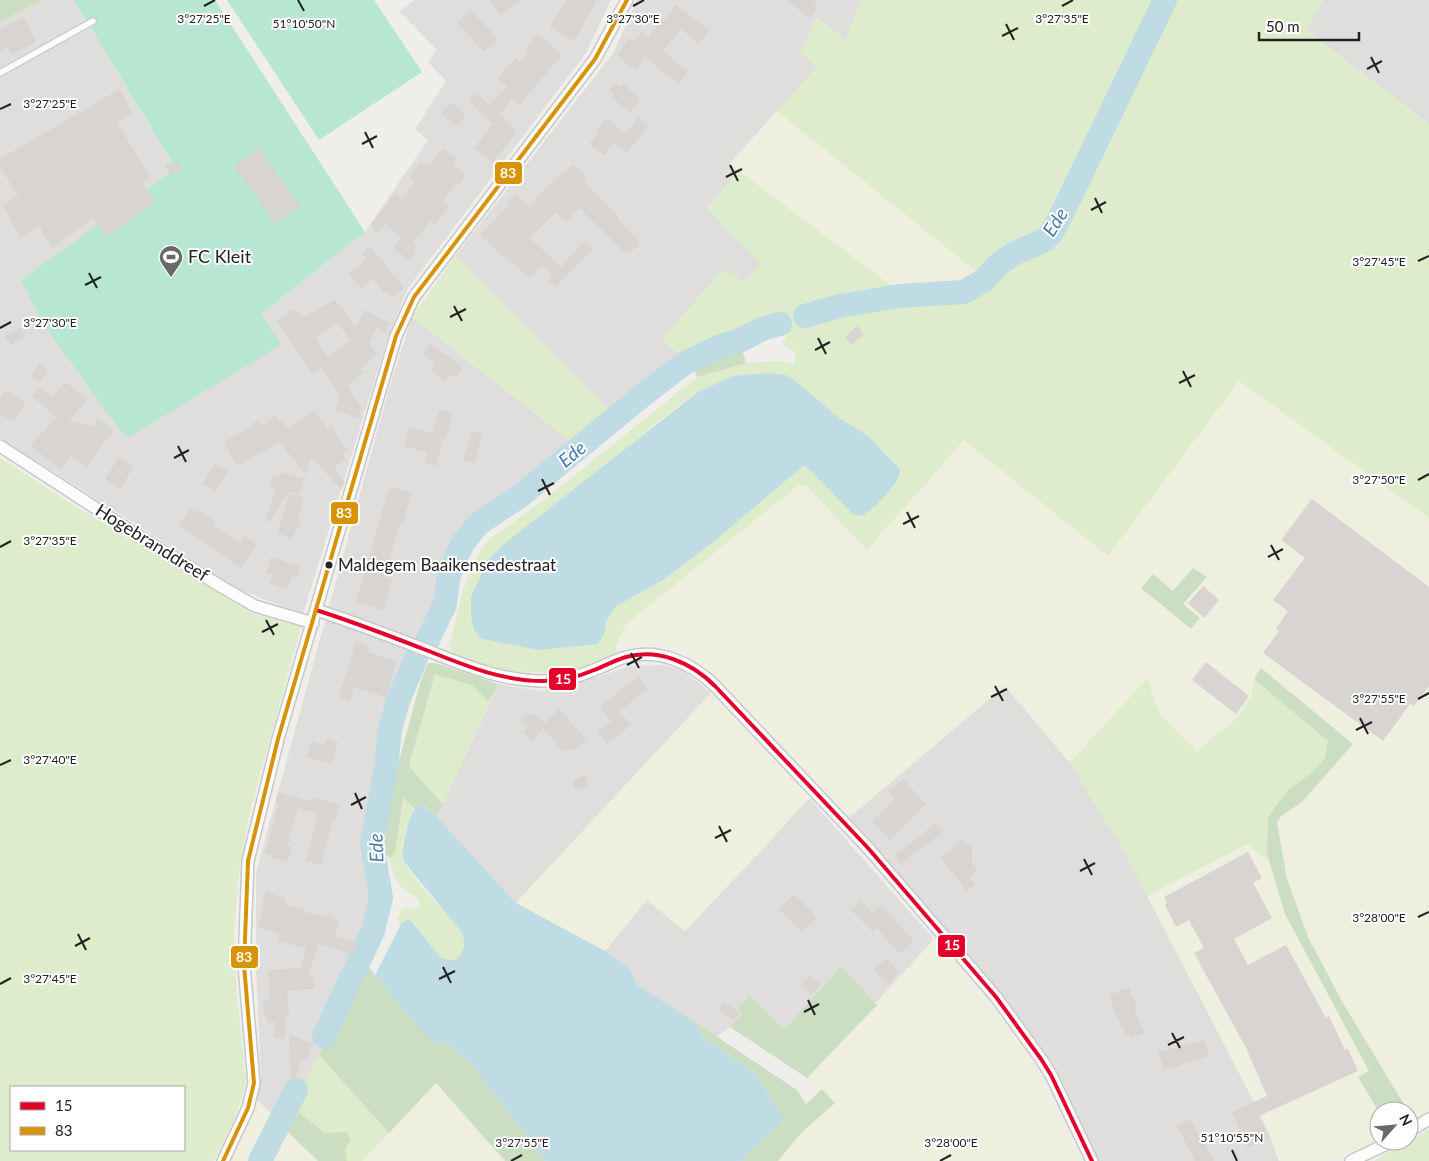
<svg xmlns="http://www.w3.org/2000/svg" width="1429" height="1161" font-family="Lato,sans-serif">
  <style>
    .residential { fill: #dfdedc }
    .farmland { fill: #efefdf; fill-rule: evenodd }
    .grass { fill: #ddeccb; fill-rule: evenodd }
    .forest { fill: #cbdec1 }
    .pitch { fill: #b7e6d2 }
    .water { fill: #bfdbe3 }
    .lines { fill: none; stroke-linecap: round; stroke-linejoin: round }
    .river { stroke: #bfdbe3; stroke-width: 24 }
    .building { fill: #d7d4d2; fill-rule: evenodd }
    .lane-casing { stroke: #c9c8c7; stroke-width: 8 }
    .street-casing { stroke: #c9c8c7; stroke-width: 14 }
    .lane { stroke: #fdfcfc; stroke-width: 5.5 }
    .street { stroke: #fdfcfc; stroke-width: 11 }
    .bus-1-casing { stroke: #fff; stroke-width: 8 }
    .bus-2-casing { stroke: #fff; stroke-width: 8 }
    .bus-1 { stroke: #e4002b; stroke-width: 4 }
    .bus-2 { stroke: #d79205; stroke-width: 4 }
    .ticks { fill: none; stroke: #222; stroke-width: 2 }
    .bus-dot { fill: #222; stroke: #fff; stroke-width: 2 }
    .labels { text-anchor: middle; stroke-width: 4; stroke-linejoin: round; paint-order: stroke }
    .bus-label { font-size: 17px; fill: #222; stroke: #fff; text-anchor: start }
    .poi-label { font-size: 18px; fill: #222; stroke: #fff; text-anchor: start }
    .street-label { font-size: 18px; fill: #222; stroke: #fff }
    .water-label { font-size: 19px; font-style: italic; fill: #4a7aab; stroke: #fff }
    .ticks-label { font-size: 12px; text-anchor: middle; fill: #222; stroke: #fff; stroke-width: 4; stroke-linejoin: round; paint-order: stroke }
    .line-badge { stroke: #fff; stroke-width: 2 }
    .badge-label { font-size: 14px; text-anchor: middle; font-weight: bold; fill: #fff }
  </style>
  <rect width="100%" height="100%" fill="#f0eeeb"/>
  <!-- residential -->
  <path class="residential" d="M42,0H74L171,162L165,166L170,173L21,281L280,345L261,314L365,232L428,140L415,129L446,81L428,62L437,50L399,11L415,0H611L586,53L408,288L387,340L303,614L238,589L0,438V22Z
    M637,0H862L845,40L817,17V67L730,163L739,171L707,208L761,264L743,282L722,271L662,339L678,353L612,413L455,256L614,52Z
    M1323,0H1429V124L1306,30Z
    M412,317L578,447L495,511L461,552L425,640L406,700L375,845L390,899L319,1055L282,1124L257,1100L261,1078L256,966V872L389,389Z
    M663,665L682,670L711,693L516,903L437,817L498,684L541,691L574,685L630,666Z
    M1005,686L1070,763L1126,854L1251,1096L1271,1137L1279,1161H1099L1059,1075L1025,1025L933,917L847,819Z
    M809,798L934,939L877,1005L841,966L784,1030L742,1014L735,1023L717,1037L637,985L630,969L605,951L647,900L685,931Z"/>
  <!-- farmland -->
  <path class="farmland" d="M777,111L983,276L965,288L905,296L730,164Z
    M1239,381L1429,518V1112L1414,1122L1343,1003L1308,937L1287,879L1277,822L1281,816L1302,802L1353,744L1262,668L1254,679L1252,698L1234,720L1197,752L1157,709L1146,678L1070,763L1005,686L847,819L708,668L684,652L665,646L646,645L616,646L626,624L799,485H806L867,550L964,439L1108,556ZM1193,569L1207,578L1183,604L1153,575L1173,591Z
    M711,693L809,798L763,849L685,931L647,900L605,951L516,903Z
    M1248,844L1268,860L1285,914L1369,1071L1358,1078L1379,1112V1140L1352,1153L1327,1161H1279L1271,1137L1251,1096L1147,896Z
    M934,939L1012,1030L1045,1081L1082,1161H778L801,1133L835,1103L822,1089L807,1078Z
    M436,1083L505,1161H362L389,1133Z
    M257,1100L282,1124L318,1161H230Z"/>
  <!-- grass -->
  <path class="grass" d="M862,0H1323L1306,30L1429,124V518L1239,381L1108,556L964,440L867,550L806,485H799L626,624L616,646V656L582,668L552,673L492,670L451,653L449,647L462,593L472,568L479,553L490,539L549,496L697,377L746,363L777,361L793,364L796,353L782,344L788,333L780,326L741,345L739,339L690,353L694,367L585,453L412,317L455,256L612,413L678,353L662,339L722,270L743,281L761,264L707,209L739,171L905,296L964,288L982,276L777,111L817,67L800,52L816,17L845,39ZM786,375L838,417L868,436L894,462V486L883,497L803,466L712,543L661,581L615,607L606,621L539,650L482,639L631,444L678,406L698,392L712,385L732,376Z
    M0,458L67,501L253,614L301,627L250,811L239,872L234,931L237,996L246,1081L242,1098L234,1120L214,1161H0ZM11,1087H184V1150H11Z
    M435,673L473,686L489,702L443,804L417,776L409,765Z
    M1147,678L1157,709L1170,724L1197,752L1234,720L1251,698L1254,679L1329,741L1325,758L1310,774L1289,789L1277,804L1267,854L1268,860L1247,844L1147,896L1126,854L1070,763Z
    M403,798L415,808C410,819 400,843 402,856C405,873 442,907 454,923C458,927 463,933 465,939C467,947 462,953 457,959L448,960L441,958L411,921L407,920L401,924L397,920L401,910L405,908L415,909L420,904L417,897C398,889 393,877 390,858L395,853Z
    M319,1055L389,1133L362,1161H347L345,1148L346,1132L324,1133L299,1112L288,1132L282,1124Z
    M1429,1129V1161H1374Z"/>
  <!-- forest -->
  <path class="forest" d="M0,0H42L0,22Z
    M739,339L746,363L697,377L690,353Z
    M1193,568L1207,577L1183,604L1200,618L1191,629L1141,588L1153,574L1173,591Z
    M428,663H436L498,684L489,702L473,686L435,674L409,765L417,776L443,804L437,817L423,804L415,808L403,798L395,853L390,858L384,853C387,807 398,761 411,717C416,699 420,680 428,663Z
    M1261,668L1353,744L1302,802L1281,816L1277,823L1287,879L1308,937L1343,1003L1408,1111L1379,1112L1358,1077L1369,1071L1285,914L1267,854L1268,818L1277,804L1289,789L1310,774L1325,758L1328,741L1254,679Z
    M362,959L415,1024L446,1043L466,1058L546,1161H505L436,1083L389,1133L319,1055Z
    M841,966L877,1005L807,1078L730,1027L742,1014L738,1008L749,996L784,1030Z
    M695,1022L797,1090L806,1104L822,1089L835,1103L801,1133L778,1161H741L783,1118L755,1074L700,1035Z
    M299,1112L324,1133L346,1132L351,1140L345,1148L347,1161H318L288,1132Z"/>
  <!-- pitch -->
  <path class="pitch" d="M74,0H215L365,232L261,314L281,345L129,437L121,432L44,325L21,280L170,173L165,166L171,161Z
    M227,0H374L422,72L319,140Z"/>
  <!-- water -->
  <path class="water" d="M770,373L786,375L794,380L838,417L868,436L900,469C901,484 874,508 862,516L853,514L809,469L803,466L712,543L661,581L615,607L606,621L604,635L597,644L539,650L482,639L474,630L471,616V597L488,560L504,544L698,392L732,376Z
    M422,804L437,817L516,903L605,951L630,969L637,985L695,1022L700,1035L755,1074L784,1119L741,1161H546L466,1058L446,1043L432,1042L415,1024L375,975L401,924L407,920L411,921L441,958L449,960L457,959C466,949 467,942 460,930L404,862L402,854L404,841L409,820L415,808Z"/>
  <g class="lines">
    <!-- river -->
    <path class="river" d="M805,316L840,306L899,296L964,292L984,280L999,264L1013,254L1043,241L1050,235L1059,220L1165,0
      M427,642L445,604L449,575L456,558L463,543L478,524L519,497L643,395L685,363L721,346L741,340L762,329L780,324
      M324,1036L373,931L381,898L372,843L386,768L390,730L398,701L418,653
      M260,1161L296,1090"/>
  </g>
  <!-- building -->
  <path class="building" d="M489,0H520L501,15Z
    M566,0H597L574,41L550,27Z
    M786,0H817L815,4L817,8L810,18Z
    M676,5L709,30L699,44L681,29L663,51L688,72L678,84L645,57L637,70L623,62L624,60L617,56L628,38L634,41L642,32L648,37L658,24L660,25Z
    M471,10L498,39L484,52L457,23Z
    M24,17L36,42L12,55L7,47L0,51V29Z
    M538,34L562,55L519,105L512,99L500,114L516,132L493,163L474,148L493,124L469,101L477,93L489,105L507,86L498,78L516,58L519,62L529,53L526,48Z
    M615,83L621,87L623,84L641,99L630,112L612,98L614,95L609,91Z
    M120,89L132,113L117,122L150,177L142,183L155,202L106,237L93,218L52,248L39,226L21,237L2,205L18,196L0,167V159Z
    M450,102L466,114L457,126L441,114Z
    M638,117L648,125L627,154L614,143L604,155L589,144L599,132L597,130L606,118L625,134Z
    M259,148L300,206L276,224L234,166Z
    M443,148L457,159L453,164L464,173L463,175L464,176L458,186L456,184L442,202L449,207L435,224L430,221L413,243L417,246L413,251L415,252L409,260L393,248L401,237L385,224L377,234L371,225L395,193L402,199L415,182L409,177L421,161L428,166Z
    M177,160L183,169L172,176L166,167Z
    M573,164L586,177L583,180L594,193L618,217L617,219L637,238L636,239L640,243L630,253L627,249L624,252L579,208L566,222L556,212L530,238L561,267L584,241L592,249L556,287L549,281L553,276L542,265L530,278L514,264L513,265L480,235L509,204L507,202L515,194L529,207L545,189Z
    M370,246L404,288L393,298L387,291L384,293L372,278L361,288L349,274L366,259L362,253Z
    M335,300L356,327L364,310L390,323L385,333L376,328L369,343L377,354L361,368L364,372L347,386L362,408L359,418L335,411L340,395L321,368L312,374L277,320L293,310L294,311L296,310L302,318ZM337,322L350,340L328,357L315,338Z
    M857,326L864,334L851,345L845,337Z
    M21,327L25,336L11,345L5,336Z
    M430,344L443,354V352L463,368L456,377L451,374L445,381L430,370L435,364L423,354Z
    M39,364L48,370L40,383L31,377Z
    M66,382L87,399L69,422L93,426L98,419L109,427L108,428L113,431L86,467L71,455L61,469L30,446L41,433L42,434L56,417L32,396L38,387L53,397Z
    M5,390L26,403L14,422L0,414V398Z
    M439,409L453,413L446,440L443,439L436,466L424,463L427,453L404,446L409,427L432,433Z
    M314,410L328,431L330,423L347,450L342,454L346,460L334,467L345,483L341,489L311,457L306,474L279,442L273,446L237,466L224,442L247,429L257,420L263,426L275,415L288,428Z
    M472,431L482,433L475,463L463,460Z
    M119,457L134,466L120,489L105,479Z
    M215,464L228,471L216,491L203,484Z
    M281,472L304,479L299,495L289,491L270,522L266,520L276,489L270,485L273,475L279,477Z
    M392,487L412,493L402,524L400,523L384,577L392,579L384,610L356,602L389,488L392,489Z
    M290,493L304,498L297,520L301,523L291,540L278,532Z
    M1312,499L1429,587V686L1414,706L1410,704L1383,741L1263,653L1279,631L1276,629L1288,611L1273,600L1305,558L1281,540Z
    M190,508L198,513L199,511L216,521L213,525L240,542L244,536L256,544L241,568L179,526Z
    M271,557L300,566L297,578L292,576L288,589L270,584L273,575L266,573Z
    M1203,586L1219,600L1204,618L1188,603Z
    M356,641L370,646L368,652L397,662L386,697L354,687L350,701L339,697Z
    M1206,662L1249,696L1236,714L1192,680Z
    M638,676L648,689L619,711L631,725L607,744L597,732L611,721L600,707Z
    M559,709L587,740L576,749L563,751L543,728L532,741L523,733L528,728L519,720L528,712L532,716L534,714L538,718L539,717L545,723Z
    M327,738L338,742L332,764L307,757L311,741L325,745Z
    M586,775L589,786L575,790L573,783L574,779Z
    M903,779L926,804L890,840L872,821L895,799L888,791Z
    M278,792L313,802L314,798L340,804L336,819H333L321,865L306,861L318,814L298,808L287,846L292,847L287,862L272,857V855L265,853L279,803L275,802Z
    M935,824L943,832L901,864L894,856Z
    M963,839L966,843L972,844V863L978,870L969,878L975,884L967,891L941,858Z
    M1248,852L1262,878L1253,883L1272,918L1234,939L1248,965L1286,945L1326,1018L1329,1016L1345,1050L1348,1049L1358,1071L1259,1116L1269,1138L1248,1148L1232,1112L1267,1096L1246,1048L1194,953L1204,948L1189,920L1176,927L1165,905L1167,903L1164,897Z
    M266,892L284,898L287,905L306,910L305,912L323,917L330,914L332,918L339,921L335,936L358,943L353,955L318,944L308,977H314L315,989L287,991L289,1014L285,1015L286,1031L284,1039L273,1037L277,1022L268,1023L267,1017H265L263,1000H270L268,970L301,968L306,948L277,941L280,934L258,927L264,908H261Z
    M794,894L817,917L802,932L779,909Z
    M861,901L872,913L881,905L914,941L899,954L877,928L873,932L851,910Z
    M886,958L899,972L888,984L873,970Z
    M810,975L821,984L812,994L801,985Z
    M1129,988L1137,1007L1134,1008L1144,1033L1131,1038L1129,1034L1126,1036L1123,1026L1121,1027L1109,995Z
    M724,1002L740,1013L734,1021L718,1010Z
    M290,1035L312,1043L306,1062L301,1060L292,1087L289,1057Z
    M1204,1040L1209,1056L1164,1070L1158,1052Z
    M1190,1119L1200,1138L1202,1137L1214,1161H1195L1177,1126Z"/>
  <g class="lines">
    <!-- lane casing -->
    <g class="lane-casing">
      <path id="lane" d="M0,73L93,21"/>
    </g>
    <!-- street casing -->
    <g class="street-casing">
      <path id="street" d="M0,446L137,535L222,587L255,606L313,623
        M316,610C354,622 390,636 426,650C464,665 501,681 543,681C560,681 578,677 594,670C605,666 615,660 626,657C659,648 692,663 715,686L868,848L996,997L1041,1059L1051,1075L1092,1161
        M1409,1131L1429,1119
        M223,1161L248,1108L254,1083L244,965L248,861L278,739L396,336L414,297L595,59L627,0
        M1351,1161L1393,1141"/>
    </g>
    <!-- lane -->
    <use href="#lane" class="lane"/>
    <!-- street -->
    <use href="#street" class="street"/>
    <!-- bus-1 casing -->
    <g class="bus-1-casing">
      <path id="bus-1" d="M316,610C354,622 390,636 426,650C464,665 501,681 543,681C560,681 578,677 594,670C605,666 615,660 626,657C659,648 692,663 715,686L868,848L996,997L1041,1059L1051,1075L1092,1161"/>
    </g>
    <!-- bus-2 casing -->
    <g class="bus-2-casing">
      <path id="bus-2" d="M223,1161L248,1108L254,1083L244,965L248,861L278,739L396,336L414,297L595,59L627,0"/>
    </g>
    <!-- bus-1 -->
    <use href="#bus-1" class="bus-1"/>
    <!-- bus-2 -->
    <use href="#bus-2" class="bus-2"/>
  </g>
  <!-- ticks -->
  <path class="ticks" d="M298,0L304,11M204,6L215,0M633,6L644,0M1062,6L1073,0M1006,24L1014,40M1002,36L1018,28M1371,57L1379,73M1367,69L1382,61M0,109L11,104M365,132L373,148M362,144L377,136M730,165L738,181M726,177L742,169M1095,198L1102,213M1091,210L1106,202M1418,261L1429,256M89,273L97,288M85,285L101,277M454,306L462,321M450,317L466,309M0,328L11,322M818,338L826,354M815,350L830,342M1183,371L1191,387M1179,383L1195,375M178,446L186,462M174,458L189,450M542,479L550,495M1418,480L1429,474M538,491L554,483M907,512L915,528M903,524L919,516M1271,545L1279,560M0,547L11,541M1268,557L1283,549M266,620L274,635M262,632L278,624M631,653L639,668M627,665L642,657M995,686L1003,701M991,697L1007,689M1418,699L1429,693M1360,718L1368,734M1356,730L1372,722M0,765L11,760M355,793L362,809M351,805L366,797M719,826L727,842M715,838L731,830M1084,859L1092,875M1080,871L1095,863M1418,917L1429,912M78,934L86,950M75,946L90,938M443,967L451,983M439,979L455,971M0,984L11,978M808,1000L815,1015M804,1012L819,1004M1172,1033L1180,1048M1168,1045L1184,1037M1232,1150L1237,1161M511,1161L522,1155M940,1161L951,1155"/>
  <!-- icons -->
  <defs>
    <g id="stadium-pin" transform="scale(1.25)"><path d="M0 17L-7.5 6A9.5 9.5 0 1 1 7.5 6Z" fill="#6a6968" stroke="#fff"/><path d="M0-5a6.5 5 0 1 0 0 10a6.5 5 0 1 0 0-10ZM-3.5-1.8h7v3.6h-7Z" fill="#fff"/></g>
  </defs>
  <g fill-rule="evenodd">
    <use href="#stadium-pin" x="171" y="257"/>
  </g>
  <!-- markers -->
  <circle class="bus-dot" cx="329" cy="565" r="4.5"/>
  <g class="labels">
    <!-- bus labels -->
    <g class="bus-label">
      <text x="338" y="571">Maldegem Baaikensedestraat</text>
    </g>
    <!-- poi labels -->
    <g class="poi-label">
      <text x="188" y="263">FC Kleit</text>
    </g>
    <!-- street labels -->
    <g class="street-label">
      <text transform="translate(152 543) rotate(32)" y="6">Hogebranddreef</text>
    </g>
    <!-- water labels -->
    <g class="water-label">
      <text transform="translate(1055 222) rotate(-57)" y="7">Ede</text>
      <text transform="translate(572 454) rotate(-39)" y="7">Ede</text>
      <text transform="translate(376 848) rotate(-92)" y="7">Ede</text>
    </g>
  </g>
  <g class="ticks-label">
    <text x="204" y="23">3°27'25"E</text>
    <text x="633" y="23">3°27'30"E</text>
    <text x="1062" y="23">3°27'35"E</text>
    <text x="304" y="28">51°10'50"N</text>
    <text x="50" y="108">3°27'25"E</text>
    <text x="1379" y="266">3°27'45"E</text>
    <text x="50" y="327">3°27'30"E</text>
    <text x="1379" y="484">3°27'50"E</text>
    <text x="50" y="545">3°27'35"E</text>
    <text x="1379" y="703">3°27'55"E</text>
    <text x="50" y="764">3°27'40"E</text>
    <text x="1379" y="922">3°28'00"E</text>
    <text x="50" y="983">3°27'45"E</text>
    <text x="1232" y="1142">51°10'55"N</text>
    <text x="522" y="1147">3°27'55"E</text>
    <text x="951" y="1147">3°28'00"E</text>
  </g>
  <g class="line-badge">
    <rect x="494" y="161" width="29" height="24" rx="5" fill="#d79205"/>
    <rect x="330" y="501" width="29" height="24" rx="5" fill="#d79205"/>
    <rect x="548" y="667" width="29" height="24" rx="5" fill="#e4002b"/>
    <rect x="937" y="934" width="29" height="24" rx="5" fill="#e4002b"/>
    <rect x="230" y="945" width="29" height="24" rx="5" fill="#d79205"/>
  </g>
  <g class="badge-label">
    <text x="508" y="178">83</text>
    <text x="344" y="518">83</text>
    <text x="563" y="684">15</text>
    <text x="952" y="950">15</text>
    <text x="244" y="962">83</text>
  </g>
  <!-- legend -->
  <rect x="10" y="1086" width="175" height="65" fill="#ffffff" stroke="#a7a7a7"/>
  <rect x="20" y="1102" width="25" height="8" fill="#e4002b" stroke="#a7a7a7"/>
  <text x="55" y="1111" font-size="15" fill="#222222">15</text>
  <rect x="20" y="1127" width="25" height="8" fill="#d79205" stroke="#a7a7a7"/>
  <text x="55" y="1136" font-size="15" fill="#222222">83</text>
  <!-- north arrow -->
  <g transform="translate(1394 1126) rotate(63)"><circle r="24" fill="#ffffff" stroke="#a7a7a7"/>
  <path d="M0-4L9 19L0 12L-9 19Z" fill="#6a6968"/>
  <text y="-8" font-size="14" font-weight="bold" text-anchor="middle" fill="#222222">N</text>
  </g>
  <!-- scale -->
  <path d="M1259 32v8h100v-8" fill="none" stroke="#222222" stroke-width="2.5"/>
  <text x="1266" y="32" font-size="15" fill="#222222" stroke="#ffffff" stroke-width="4" paint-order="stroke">50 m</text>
</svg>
